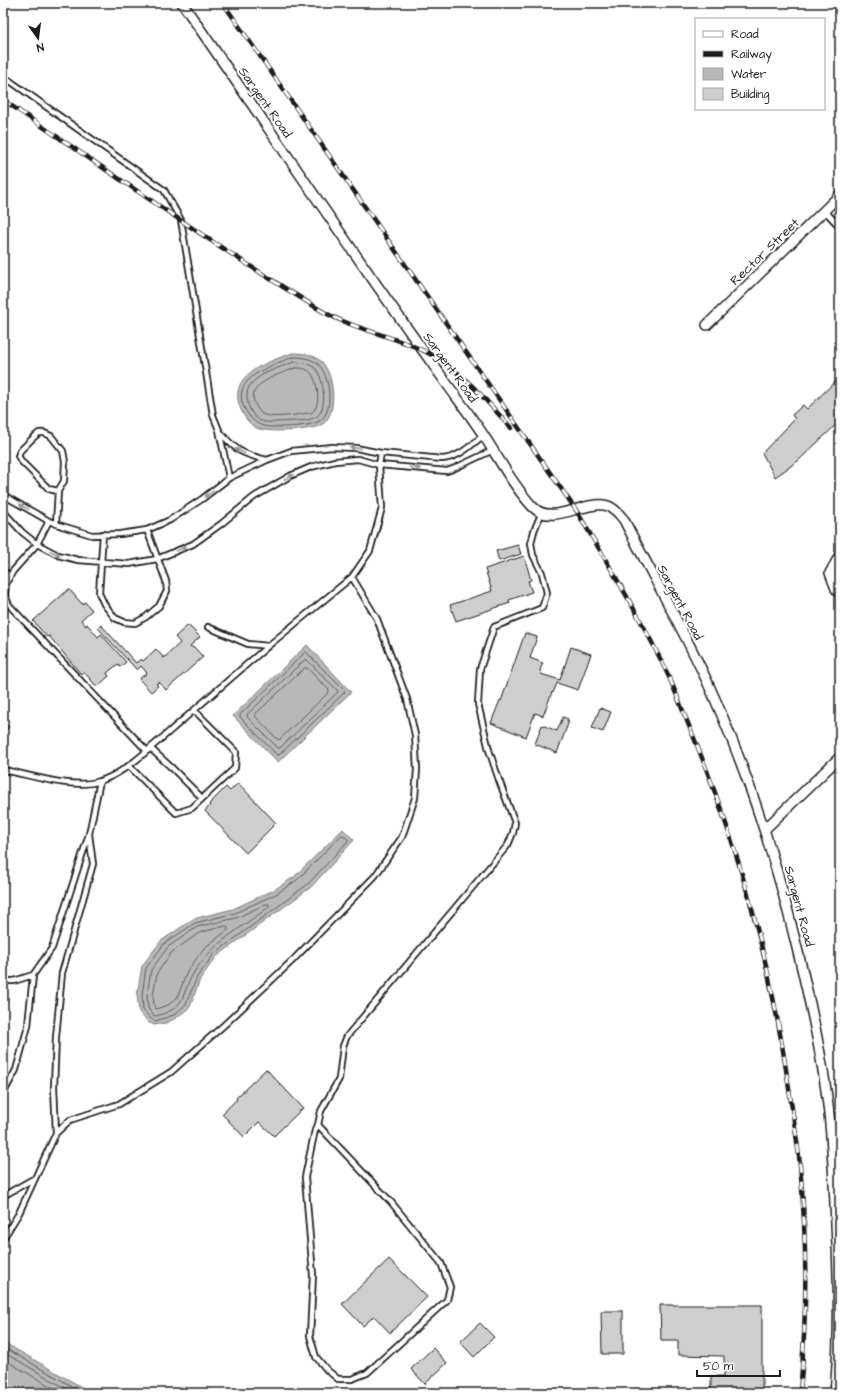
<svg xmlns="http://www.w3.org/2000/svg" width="843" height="1396" font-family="'Architects Daughter',sans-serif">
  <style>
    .water { fill: #b8b8b8; stroke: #7a7a7a }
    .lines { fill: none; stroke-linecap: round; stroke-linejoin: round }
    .shore { stroke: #5a5a5a; stroke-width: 1 }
    .building { fill: #cecece; stroke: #1c1c1c }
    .lane-casing { stroke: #1c1c1c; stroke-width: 8 }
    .street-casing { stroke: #1c1c1c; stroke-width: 12 }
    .lane { stroke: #fff; stroke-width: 4.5 }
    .street { stroke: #fff; stroke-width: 9 }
    .rail-casing { stroke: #1c1c1c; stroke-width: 4.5 }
    .rail { stroke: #fff; stroke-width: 3; stroke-dasharray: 9; stroke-linecap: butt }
    .oneway { fill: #999 }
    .labels { text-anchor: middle; stroke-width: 4; stroke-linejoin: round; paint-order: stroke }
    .street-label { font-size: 13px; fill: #1c1c1c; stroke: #fff }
  </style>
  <rect width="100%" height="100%" fill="#fff"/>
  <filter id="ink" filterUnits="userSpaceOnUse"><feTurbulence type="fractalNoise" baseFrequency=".025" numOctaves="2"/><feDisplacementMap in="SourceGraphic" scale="8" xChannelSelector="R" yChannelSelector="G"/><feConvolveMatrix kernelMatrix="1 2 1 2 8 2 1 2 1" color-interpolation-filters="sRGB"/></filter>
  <g filter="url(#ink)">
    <!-- water -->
    <path class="water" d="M292,353C303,353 312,354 321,361C334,373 338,411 324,423C315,431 277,432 264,430C254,429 247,422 242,412C224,375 266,363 292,353Z
      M307,645L351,692L278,762L233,716Z
      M343,829L354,840L311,887L216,957L200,979L190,1007L176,1018L166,1023L154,1025L148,1022L139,1012L137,995L142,966L161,941L193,919L233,909L274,890L294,877Z
      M3,1342L92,1393H3Z"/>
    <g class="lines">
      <!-- shore -->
      <path class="shore" d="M293,357C302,357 311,358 318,364C330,375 334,410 321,420C312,427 284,427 273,427C261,427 254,423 248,414C224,380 270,366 293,357Z
        M294,362C302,362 310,363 316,369C324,379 328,410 316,417C308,422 286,421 277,422C272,422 266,423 261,421C249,416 242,394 251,384C261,372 279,368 294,362Z
        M295,368C301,368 306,368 310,372C318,379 322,408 311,413C298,414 276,419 265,415C260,414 257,408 255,404C245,383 281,374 295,368Z
        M306,652L344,690L345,692L279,755H277L240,717V715Z
        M306,659L337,690L338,692L280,748H278L247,717V715Z
        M305,668H307L329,690V692L280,739L278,740L256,717L255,715Z
        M342,835L348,839V841L308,884L214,954L197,977L186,1004L174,1015L155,1021L150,1018L143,1010L142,995L146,968L164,944L195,923L235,913L276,894L297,880Z
        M266,904H269V907C242,927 210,945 193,974C180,996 187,1008 156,1016L153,1015L148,1008L147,995L151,970L168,947L197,927L236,918Z
        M226,926L228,927V930L204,948L187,972L177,998L168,1005L156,1009L154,1005L153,996L157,973L172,952L199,933Z
        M3,1347L84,1393
        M3,1352L74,1393
        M3,1359L62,1393"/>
    </g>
    <!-- building -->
    <path class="building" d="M840,377V421L798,461L775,477L762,453L795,419L792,415L803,405L807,409Z
      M518,545L521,554L499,561L496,551Z
      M524,556L531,580L528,581L532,592L509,600L510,603L456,621L450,605L492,591L485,569Z
      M69,589L82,604L85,602L92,610L81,620L86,626L87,624L98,637L101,634L126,662L120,667L118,664L107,673L109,676L97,687L84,672L81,674L49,636L47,637L33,621Z
      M101,625L136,663L141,659L143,661L156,649L164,658L180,643L175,637L188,625L200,637L190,646L193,648L194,647L203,657L166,690L159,682L156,684L158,686L151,692L139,679L147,673L141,666L137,670L98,628Z
      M525,633L537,637L530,658L543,663L540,670L541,674L560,680L571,647L591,654L578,690L557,683L553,693L552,692L543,716L535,713L526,737L491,723L500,700L501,701Z
      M600,708L611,712L603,732L592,728Z
      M563,717L568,719L567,721H569L557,753L535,744L542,725L557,731Z
      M3,721L9,727L3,733Z
      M238,783L276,823L246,853L205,811L210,805L209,804L226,787L230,791Z
      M266,1069L303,1108L274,1136L259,1122L244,1137L222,1114L237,1099L236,1098Z
      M389,1259L427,1297L390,1333L374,1316L363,1326L342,1304Z
      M660,1305H762V1393H711V1376H724V1356L678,1355V1341H661Z
      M601,1311H623V1354H602Z
      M480,1323L494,1337L474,1357L460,1342Z
      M433,1348L447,1363L425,1384L411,1369Z"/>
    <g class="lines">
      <!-- lane casing -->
      <g class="lane-casing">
        <path id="lane" d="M3,76L164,190L181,220L213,415L219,430L229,478
          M824,210L840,227
          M220,432C236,451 242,454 267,460
          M3,495L49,521L62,526L92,535L120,534L147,530L170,520L202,499L229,478L267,460L291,451L332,447L356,448L381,453L442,459C459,458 471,445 484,435
          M3,511L22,532L37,544L58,555L78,560L129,564L157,559L193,544L221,524L254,497L290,476L311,467L335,461L358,459L379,465L447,471L455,468L493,450
          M49,521L37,544L13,571L6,583L5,595L9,605L147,751
          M56,524L58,491L64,481L65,462L63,451L51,436L44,433H39L33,438L20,451L18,456L22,462L49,489L58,491
          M103,534L99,593L104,604L115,618L124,622L135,623L146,617L159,606L167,591L166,581L147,530
          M3,571L10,576
          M208,627L248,644L268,646
          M150,748L172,768L202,798
          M129,766L176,813L192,808L235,768L236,752L195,711
          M3,770C31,775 74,790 100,781C118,775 133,763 147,751L268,646L352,577L370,551L382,508L379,465L381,453
          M3,981H14L33,975L52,948L89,834L100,781
          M3,1094L16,1070L28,1026L33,975
          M318,1125L391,1202L441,1263L450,1287L447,1300L367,1373L352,1379H338L327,1370L316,1357L310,1336L313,1275L305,1177L315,1130L318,1125L321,1111L339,1079L343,1046L347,1036L508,845L513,833L515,823L499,780L489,750L478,704L480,669L494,627L542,608L547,593L542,573L533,555L531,543L534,531L541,514
          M56,1133L54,1087L56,1037L62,973L93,864L89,834
          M3,1196L35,1178
          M3,1239L19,1213L56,1133L70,1120L119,1104L171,1072L224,1025L293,960L375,876L402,837L415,798L417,769L415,735L407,699L377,619L352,577"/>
      </g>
      <!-- street casing -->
      <g class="street-casing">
        <path id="street" d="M182,3C269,128 353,254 442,377C456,397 471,416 484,436C499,459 514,487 533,507C552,527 585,499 608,506C615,508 620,515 624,520C651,573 681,625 706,679C746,766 776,859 798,952C811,1005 823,1059 829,1114C833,1150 834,1187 836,1224C839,1280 840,1337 835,1393
          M707,325L840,195
          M840,555L830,573L836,589L840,593
          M765,829L840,757"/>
      </g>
      <!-- lane -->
      <use href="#lane" class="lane"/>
      <!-- street -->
      <use href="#street" class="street"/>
      <!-- rail casing -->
      <g class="rail-casing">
        <path id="rail" d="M223,3L576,510C608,564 642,619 669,677C677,695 684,714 692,733C739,847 770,960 788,1082C792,1110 797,1137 800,1165C807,1240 807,1318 800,1393
          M3,100C109,171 213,245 322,311C353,329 390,335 422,350C459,367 485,399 511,428"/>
      </g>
      <!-- rail -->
      <use href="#rail" class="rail"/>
    </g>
    <!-- one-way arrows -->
    <defs><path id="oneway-solid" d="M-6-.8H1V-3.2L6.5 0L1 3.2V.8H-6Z"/></defs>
    <g class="oneway">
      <use href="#oneway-solid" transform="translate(355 448) rotate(-174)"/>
      <use href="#oneway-solid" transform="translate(240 451) rotate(-152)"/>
      <use href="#oneway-solid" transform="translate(415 468) rotate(6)"/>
      <use href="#oneway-solid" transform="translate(289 477) rotate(-28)"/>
      <use href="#oneway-solid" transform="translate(209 494) rotate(143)"/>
      <use href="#oneway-solid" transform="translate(24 507) rotate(-151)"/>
      <use href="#oneway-solid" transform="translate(181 549) rotate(-23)"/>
      <use href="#oneway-solid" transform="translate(55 553) rotate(25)"/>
    </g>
  </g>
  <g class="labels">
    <!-- street labels -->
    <g class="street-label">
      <text transform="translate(266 102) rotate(55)" y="5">Sargent Road</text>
      <text transform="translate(764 251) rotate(-44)" y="5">Rector Street</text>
      <text transform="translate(451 367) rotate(54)" y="5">Sargent Road</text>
      <text transform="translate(681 602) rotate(62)" y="5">Sargent Road</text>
      <text transform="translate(800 906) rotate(75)" y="5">Sargent Road</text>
    </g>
  </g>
  <!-- margin -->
  <rect width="843" height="1396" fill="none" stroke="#fff" stroke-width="16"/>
  <rect x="8" y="8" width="827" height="1380" fill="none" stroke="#1c1c1c" stroke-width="1.5" filter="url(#ink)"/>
  <!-- legend -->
  <rect x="695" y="18" width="130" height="92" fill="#ffffff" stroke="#a4a4a4"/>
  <rect x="703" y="31" width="20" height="6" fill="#ffffff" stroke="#a4a4a4"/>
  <text x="731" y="38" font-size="12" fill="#1c1c1c">Road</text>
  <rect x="703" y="51" width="20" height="6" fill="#1c1c1c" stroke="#a4a4a4"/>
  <text x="731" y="58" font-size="12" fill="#1c1c1c">Railway</text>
  <rect x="703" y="68" width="20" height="12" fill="#b8b8b8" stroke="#a4a4a4"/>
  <text x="731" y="78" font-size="12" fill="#1c1c1c">Water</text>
  <rect x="703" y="88" width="20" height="12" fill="#cecece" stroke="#a4a4a4"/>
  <text x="731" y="98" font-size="12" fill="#1c1c1c">Building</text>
  <!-- north arrow -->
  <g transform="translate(38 38) rotate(166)" stroke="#ffffff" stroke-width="3" paint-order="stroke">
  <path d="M0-3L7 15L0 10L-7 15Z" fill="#1c1c1c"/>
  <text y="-6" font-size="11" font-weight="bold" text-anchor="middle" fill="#1c1c1c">N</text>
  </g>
  <!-- scale -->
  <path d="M697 1370v6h83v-6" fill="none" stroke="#1c1c1c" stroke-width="2"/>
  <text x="703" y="1370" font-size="12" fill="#1c1c1c" stroke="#ffffff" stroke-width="3" paint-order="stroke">50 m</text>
</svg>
